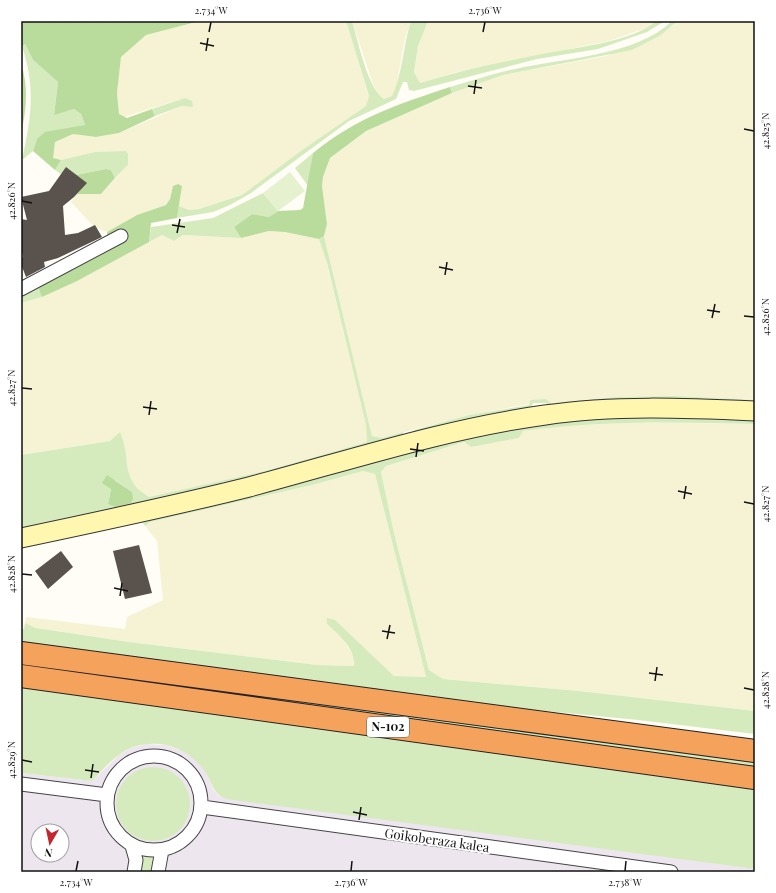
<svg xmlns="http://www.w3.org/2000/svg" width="776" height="893" font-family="'Playfair Display',serif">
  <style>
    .industrial { fill: #eee6ef; fill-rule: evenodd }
    .farmland { fill: #f6f3d4 }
    .green { fill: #d5ebbd; fill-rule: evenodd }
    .forest { fill: #b9dc9c }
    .pitch { fill: #e6f2cf }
    .building { fill: #5a524d }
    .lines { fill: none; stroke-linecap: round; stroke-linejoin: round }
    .street-casing { stroke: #444; stroke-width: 15 }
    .secondary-casing { stroke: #333; stroke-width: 21 }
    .highway-casing { stroke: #222; stroke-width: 24 }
    .street { stroke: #fff; stroke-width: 13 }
    .secondary { stroke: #fff6b0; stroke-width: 19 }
    .highway { stroke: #f5a25d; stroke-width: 22 }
    .ticks { fill: none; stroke: #111; stroke-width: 1.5 }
    .labels { text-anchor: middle; stroke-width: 4; stroke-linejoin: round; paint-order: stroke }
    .shield { fill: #fff; stroke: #585858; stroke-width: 1 }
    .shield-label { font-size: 12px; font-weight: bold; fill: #111 }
    .street-label { font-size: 13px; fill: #111; stroke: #fff }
    .neatline { fill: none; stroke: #111; stroke-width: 1.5 }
    .ticks-label { font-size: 10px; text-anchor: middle; fill: #111 }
  </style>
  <rect width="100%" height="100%" fill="#fffdf5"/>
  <!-- industrial -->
  <path class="industrial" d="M146,744L165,745L183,751L195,758L205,770L213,789L219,796L749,868L755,869V872H21V773L92,781L119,755L131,748ZM38,831H62V855H38Z"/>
  <!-- farmland -->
  <path class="farmland" d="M200,21H346L369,97L366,106L302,150L242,195L199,209L189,210L179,206L182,186H173L170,199L166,205L137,215L107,232L94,227L71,202L77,194H101L128,165L114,152H95L61,160L53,158V145L55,142L73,134L96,137L119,133L182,106H193L185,98L124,117L119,114L117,93L121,57L126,52L146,35Z
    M352,21H411L405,38L396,88L392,96L384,99L379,95L373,84Z
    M428,21H656L649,27L609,41L457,72L420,83L414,72L418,46Z
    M677,21H755V400L676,396L616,397L550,403L530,400L529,404L469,415L382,438L372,436L324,236L327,224L322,186L323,177L330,158L366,131L452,93L503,75L606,56L661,35Z
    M269,231L285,232L319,239L322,244L366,425L367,442L269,470L149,497L142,493L130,479L122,437L110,441L21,455V303L42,297L162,235L174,241L183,235L241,238Z
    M632,422L755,424V711L579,691L443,679L429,670L394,533L381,472L386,466L464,442L471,447L519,438L523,431L571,424Z
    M363,471L375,474L426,677L394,676L335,621L328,619L327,624L343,639L355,658L354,666L317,665L129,642L36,628L25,623L26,617L125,629L127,617L163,600L157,541L145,526L150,522L312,485Z"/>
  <!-- green -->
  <path class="green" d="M346,21H352C358,40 367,88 384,99L392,96C403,73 403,45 411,21H428L418,46L414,72L420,83C459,71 498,63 537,55C569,48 632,43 656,21H665L647,32L598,49L537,59L414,91L409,90L407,82H403L396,99L349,121L251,193L230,205L213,212L177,218L179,206L189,210L199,209L242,195L302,150L366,106L369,96Z
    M672,21H677L661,35L632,50L503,75L452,93L450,87C472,81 494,73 515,69C563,58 636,56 672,21Z
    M25,44L33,60L58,82L54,114L74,109L81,114L85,125L37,139L33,151L22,160C31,118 36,89 22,46Z
    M185,98L192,101L193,107L182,106L155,116L152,109Z
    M126,151L128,154V165L115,178L111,170L106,169L76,175L71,181L55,170L61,160L95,152Z
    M313,153L308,186L295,168Z
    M263,193L278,211L269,217L252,214L234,227L241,238L183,235L174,241L162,235L149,242L151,227L213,218Z
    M324,236L372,436L382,438L403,432V439L234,485L232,481L222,482L220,488L28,530L21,527V455L110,441L120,432C132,459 119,479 149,497L269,470L367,442L366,425L327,263L319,239ZM115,480L132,492L131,503L108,504L111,488Z
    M37,285L42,297L21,303V293Z
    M676,396L755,400V405L547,407L546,403H533L530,411L415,435L414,430L469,415L529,405L530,400L546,399L551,403L616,397Z
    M577,417H755V424C677,422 600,420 523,431L519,438L471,447L464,442L386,466L381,472L394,533L429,670L443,679L579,691L755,711V734L638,720L505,707L21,642V629H24L25,623L36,628L129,642L317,665L354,666C356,649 339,635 327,624V618L335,620L394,676L426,677L375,474L363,471L312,485L150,522L145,526L140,519L446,440Z
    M21,685L755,789V869L226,799C211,793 212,780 203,769C184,743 145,735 119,755C109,762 101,772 92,781L21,773Z
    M241,690L755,757V770L239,698Z
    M116 804a37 37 0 1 1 74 0a37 37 0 1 1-74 0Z
    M142,855L154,857L152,872H140Z"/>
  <!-- forest -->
  <path class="forest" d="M21,21H200L146,35L121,57L117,93L119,114L127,118L152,109L155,116L119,133L96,137L73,134L55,142L53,158L61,160L55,170L33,151L37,139L45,132L85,125L81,114L74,109L54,115L58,82L33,60L25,44L21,47Z
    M21,64C29,86 26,112 21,134Z
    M450,87L452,93L366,131L330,158L323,177L322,186L327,224L324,236L319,239L285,232L269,231L241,238L234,227L252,214L269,217L278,211L300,210L303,208L313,153C358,117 396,105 450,87Z
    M106,169L111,170L115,178L101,194H77L82,188L76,175Z
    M178,184L182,186L177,218L151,223L149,242L77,281L42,297L37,285L108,247L107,232L137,215L166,205L170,199L173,186Z
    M107,475L132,492L133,499L131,503L116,507L108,504L111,489L102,483Z"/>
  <!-- pitch -->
  <path class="pitch" d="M290,172L305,191L278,211L263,193Z"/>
  <!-- building -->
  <path class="building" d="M66,167L87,183L74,197L63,206L65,235L78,233L95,225L102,237L58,258L44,262L45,267L26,277L21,264V258L23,257L21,249V219L27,220L21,197L49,191Z
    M139,545L152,593L125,599L113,551Z
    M61,551L73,567L48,589L35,571Z"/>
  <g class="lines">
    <!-- street casing -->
    <g class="street-casing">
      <path id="street" d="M21,289L121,236
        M107 803a47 47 0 1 1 94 0a47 47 0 1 1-94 0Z
        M21,784L107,795
        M202,807L671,872
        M132,846L136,860L134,872
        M158,872L162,850"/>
    </g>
    <!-- secondary casing -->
    <g class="secondary-casing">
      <path id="secondary" d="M21,538C97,522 173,506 249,487C347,461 444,429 545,415C614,405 685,408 755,411"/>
    </g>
    <!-- highway casing -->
    <g class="highway-casing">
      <path id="highway" d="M21,653L755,751
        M21,676L755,778"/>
    </g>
    <!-- street -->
    <use href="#street" class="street"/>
    <!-- secondary -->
    <use href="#secondary" class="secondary"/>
    <!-- highway -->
    <use href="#highway" class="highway"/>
  </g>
  <!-- ticks -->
  <path class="ticks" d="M209,32L211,22M483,32L485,22M200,43L214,46M206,51L208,38M468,86L482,88M474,94L476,80M744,129L754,131M22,201L32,203M172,225L185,227M177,233L180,219M439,267L453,270M445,275L447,262M707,310L720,312M744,316L754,317M712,318L715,304M22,388L32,389M143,407L157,409M149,415L151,401M410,449L424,451M416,457L418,443M678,491L692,494M684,499L686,486M744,502L754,504M22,574L32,575M114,588L128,591M120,596L122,583M382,631L395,633M387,639L390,625M649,673L663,675M655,681L657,667M744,688L754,690M22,760L32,762M85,770L99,772M91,778L93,764M353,812L367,815M359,820L361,807M76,871L78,861M351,871L352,861M625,871L626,861"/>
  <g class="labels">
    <!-- shield labels -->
    <rect class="shield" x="367" y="717" width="42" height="20" rx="3"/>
    <g class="shield-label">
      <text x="388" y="731">N-102</text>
    </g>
    <!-- street labels -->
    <g class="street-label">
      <text transform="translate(437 840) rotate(8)" y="5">Goikoberaza kalea</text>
    </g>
  </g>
  <!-- border -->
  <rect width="776" height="893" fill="none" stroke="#ffffff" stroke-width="44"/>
  <!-- north arrow -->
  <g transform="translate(50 843) rotate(189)"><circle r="19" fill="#ffffff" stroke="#a0a0a0"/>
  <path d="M0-3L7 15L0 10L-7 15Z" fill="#c4262e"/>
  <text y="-6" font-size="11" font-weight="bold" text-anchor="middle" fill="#111111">N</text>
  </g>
  <rect x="22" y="22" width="732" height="849" class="neatline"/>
  <g class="ticks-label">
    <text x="211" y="14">2.734°W</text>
    <text x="485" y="14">2.736°W</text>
    <text transform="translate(765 131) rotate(-90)" y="4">42.825°N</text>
    <text transform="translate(11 201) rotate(-90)" y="4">42.826°N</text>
    <text transform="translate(765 317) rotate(-90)" y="4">42.826°N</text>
    <text transform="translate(11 388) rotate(-90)" y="4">42.827°N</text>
    <text transform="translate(765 504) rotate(-90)" y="4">42.827°N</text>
    <text transform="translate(11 574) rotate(-90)" y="4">42.828°N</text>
    <text transform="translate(765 690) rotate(-90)" y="4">42.828°N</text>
    <text transform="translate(11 760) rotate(-90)" y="4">42.829°N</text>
    <text x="76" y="886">2.734°W</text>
    <text x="351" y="886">2.736°W</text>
    <text x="625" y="886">2.738°W</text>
  </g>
</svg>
